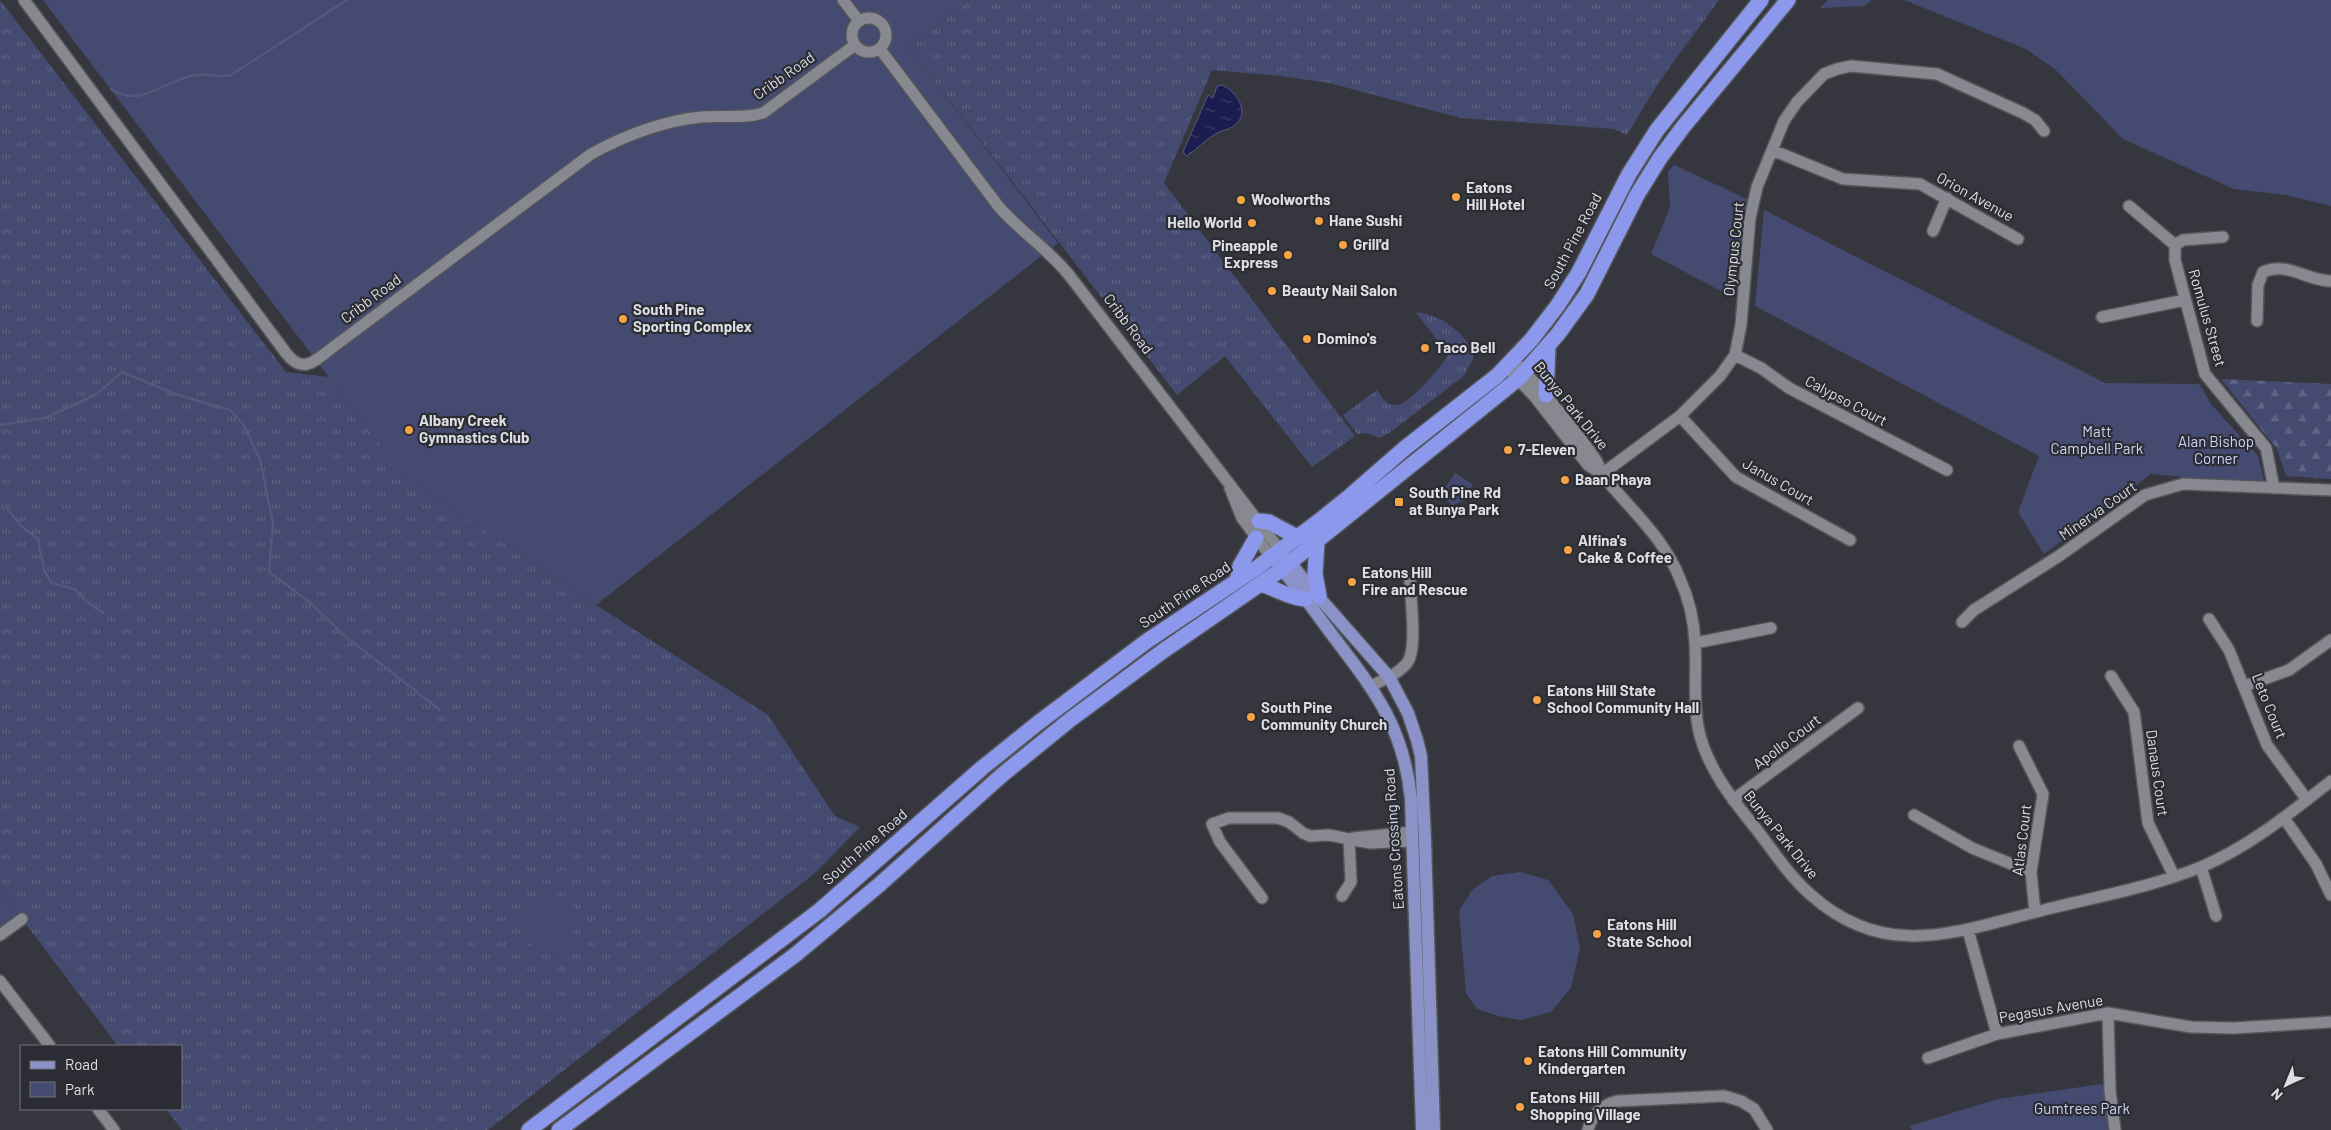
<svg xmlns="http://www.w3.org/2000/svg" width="2331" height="1130" font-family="Barlow,sans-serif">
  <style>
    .grass { fill: url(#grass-tufts) }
    .forest { fill: url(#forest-firs) }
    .park { fill: #444a70 }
    .water { fill: url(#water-ripples); stroke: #56577c }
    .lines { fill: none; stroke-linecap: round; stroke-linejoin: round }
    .stream { stroke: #56577c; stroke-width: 2.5 }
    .minor-casing { stroke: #53555a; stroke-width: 14 }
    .major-casing { stroke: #53555a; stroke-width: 15 }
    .highway-casing { stroke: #53555a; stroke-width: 18 }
    .minor { stroke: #878890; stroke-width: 11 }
    .major { stroke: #8a92c7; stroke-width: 12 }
    .highway { stroke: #8c98eb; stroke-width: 15 }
    .poi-dot { fill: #f4a345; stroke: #2c2d34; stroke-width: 2 }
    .labels { text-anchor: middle; stroke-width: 4.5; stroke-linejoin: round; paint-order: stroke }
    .street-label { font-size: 15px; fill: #dedfe4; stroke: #2c2d34 }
    .poi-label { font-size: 15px; font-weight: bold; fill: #dedfe4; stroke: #2c2d34; text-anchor: start }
    .park-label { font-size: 15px; fill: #cdd3f6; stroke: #2c2d34 }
  </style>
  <defs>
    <pattern id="grass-tufts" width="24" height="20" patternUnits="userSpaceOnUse" patternTransform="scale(1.25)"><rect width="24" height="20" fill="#444a70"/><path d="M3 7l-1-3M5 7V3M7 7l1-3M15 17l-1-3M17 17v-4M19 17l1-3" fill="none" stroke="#5f6484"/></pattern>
    <pattern id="forest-firs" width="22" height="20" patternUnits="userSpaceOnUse" patternTransform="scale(1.25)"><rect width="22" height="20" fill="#444a70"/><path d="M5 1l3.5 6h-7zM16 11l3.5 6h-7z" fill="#5f6484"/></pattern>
    <pattern id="water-ripples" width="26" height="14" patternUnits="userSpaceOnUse" patternTransform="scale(1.25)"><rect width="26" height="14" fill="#1b1d50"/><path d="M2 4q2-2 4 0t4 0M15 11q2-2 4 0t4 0" fill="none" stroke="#3c3d69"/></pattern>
  </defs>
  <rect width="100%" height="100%" fill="#36373e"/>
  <!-- grass -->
  <path class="grass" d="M0,0L286,372L329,377L404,475L596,605L768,715L835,816L860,827L815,873L488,1130H182L166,1109H181V1046H118L0,890Z
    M970,0H1719L1659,82L1627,135L1614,129L1461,118L1329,83L1281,76L1212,70L1164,183L1355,436L1312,467L1225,356L1177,395L908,47Z
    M1416,312C1441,315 1461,330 1473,351V359L1464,376L1389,433L1380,438L1366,433L1357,434L1343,415L1377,390C1382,397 1387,407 1398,405C1410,402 1443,366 1448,355Z"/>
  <!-- forest -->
  <path class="forest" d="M2221,379L2331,384V479L2286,476L2277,449Z"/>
  <!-- park -->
  <path class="park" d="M43,0H970L908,47L1058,243L596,605L403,475Z
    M1828,0H1872L1864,6L1820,8Z
    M1904,0H2331V206L2286,195L2234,189L2123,139L2056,70L2026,49Z
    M1674,165L1747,199L1734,298L1651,254L1670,207L1668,172Z
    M1764,210L2105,383L2199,384L2211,404L2258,456L2265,485L2151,474L2044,554L2018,512L2039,456L1755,306Z
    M1455,473L1472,484V496L1452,506L1442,493Z
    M1521,872L1548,880L1573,914L1580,948L1571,988L1551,1012L1521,1020L1498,1016L1477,1009L1466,993L1459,911L1472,890L1492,876Z
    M0,890L18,914L0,927Z
    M544,891L583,913L557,959L518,936Z
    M2102,1084L2109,1118L2108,1130H1912L1909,1126L1998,1099Z"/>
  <!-- water -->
  <path class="water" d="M1222,85C1238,92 1252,115 1232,127C1228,130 1222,130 1217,133C1206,139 1197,149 1187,156L1183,152L1208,95L1213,98L1217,86Z"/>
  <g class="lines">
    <!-- stream -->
    <path class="stream" d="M111,89C142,110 166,78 196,75C208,73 217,78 231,75L347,0
      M0,425L45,418L95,395L122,372L175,394L230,410L243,424L260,460L273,523L269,572L307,600L345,636L440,710
      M7,508L20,525L38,539L44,570L51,583L75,589L86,601L103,613"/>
    <!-- minor casing -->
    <g class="minor-casing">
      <path id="minor" d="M24,0L286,353C303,375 315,361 332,348L591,154C624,136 663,121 701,117C722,115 744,119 763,113L855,45
        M843,0L859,21
        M852 35a17 17 0 1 1 34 0a17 17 0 1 1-34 0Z
        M880,49L999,207C1021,232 1048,249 1069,275L1280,550
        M1772,150L1843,179L1920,184L2018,239
        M2129,206L2175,245
        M1933,231L1947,198
        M2223,237L2183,240L2175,245V260L2205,374L2266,448L2274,488
        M2102,317L2185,300
        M2257,321L2258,285L2263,272C2287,261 2307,281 2331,281
        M1735,355L1761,368L1789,388L1947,470
        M1513,360C1543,390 1569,423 1594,457C1599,464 1600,471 1605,478C1632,511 1664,538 1680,579C1689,599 1694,620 1695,643C1697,671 1693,699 1698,727C1706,767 1732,799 1757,830C1774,852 1790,877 1811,895C1883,959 1950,934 2032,913C2088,898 2147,889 2201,867C2249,847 2290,813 2331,781
        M1512,373L1535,397L1588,465L1602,474
        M1680,416L1736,477L1850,540
        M1602,474L1680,416L1720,376L1735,355L1741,325L1750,218L1757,187L1784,121L1797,102L1824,74L1837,69L1851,66L1937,74L2023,113L2035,120L2044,131
        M1230,488L1242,518L1271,557
        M2209,619L2229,650L2267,745L2307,800
        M1962,622L1974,610L2059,556L2145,495L2183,484L2331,490
        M1695,643L1771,628
        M2111,676L2134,712L2148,823L2174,876
        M1371,686C1383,680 1398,674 1407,663C1418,650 1410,596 1410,578
        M2245,686L2289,670L2331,640
        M2019,746L2043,794L2031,872L2035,912
        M1733,800L1858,708
        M1914,815L1972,848L2031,872
        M2284,818L2316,864L2331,895
        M1353,838L1412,832
        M2201,867L2216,916
        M1342,896L1351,882L1349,839
        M1262,898L1220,842L1212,824L1229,818H1278L1289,822L1303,833L1310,836L1329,835L1370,843L1412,841
        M1968,930L1997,1034
        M0,935L22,919
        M0,981L50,1046
        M2108,1013L2110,1091L2115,1130
        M1928,1058L1997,1034L2108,1013L2191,1027L2234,1028L2331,1022
        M98,1109L114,1130
        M1588,1130C1592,1114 1602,1105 1617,1101L1724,1096L1741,1101L1754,1109L1767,1130"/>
    </g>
    <!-- major casing -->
    <g class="major-casing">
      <path id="major" d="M1285,556L1308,585L1389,677L1408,713L1417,740L1421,756L1425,840L1434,1130
        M1271,557C1294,582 1313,609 1333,636C1375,691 1404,728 1411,799L1422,1130"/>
    </g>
    <!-- highway casing -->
    <g class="highway-casing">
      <path id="highway" d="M1546,395L1548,348
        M1259,521L1269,522L1297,537
        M1317,542L1315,574L1319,596
        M1237,581L1240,566L1256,538
        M1261,584C1277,589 1289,598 1305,599
        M529,1130L819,911L982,768L1038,723L1147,641L1258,567L1319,521L1350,496L1405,448L1498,375L1532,339L1558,305L1579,272L1629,174L1657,130L1761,0
        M559,1130L795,955L879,885L1002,775L1071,719L1163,651L1282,569L1518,379L1558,334L1587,294L1637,195L1660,158L1683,127L1788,0"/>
    </g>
    <!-- minor -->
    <use href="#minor" class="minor"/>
    <!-- major -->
    <use href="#major" class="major"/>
    <!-- highway -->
    <use href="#highway" class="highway"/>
  </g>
  <!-- markers -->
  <g class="poi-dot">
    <circle cx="1456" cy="197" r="5"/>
    <circle cx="1241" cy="200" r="5"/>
    <circle cx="1319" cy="221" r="5"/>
    <circle cx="1252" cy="223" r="5"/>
    <circle cx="1343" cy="245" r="5"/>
    <circle cx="1288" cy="255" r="5"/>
    <circle cx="1272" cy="291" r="5"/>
    <circle cx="623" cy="319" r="5"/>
    <circle cx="1307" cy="339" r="5"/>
    <circle cx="1425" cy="348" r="5"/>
    <circle cx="409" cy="430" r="5"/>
    <circle cx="1508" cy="450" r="5"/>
    <circle cx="1565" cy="480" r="5"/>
    <rect x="1394" y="497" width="10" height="10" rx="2.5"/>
    <circle cx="1568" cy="550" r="5"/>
    <circle cx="1352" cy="582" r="5"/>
    <circle cx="1537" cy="700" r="5"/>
    <circle cx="1251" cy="717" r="5"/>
    <circle cx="1597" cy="934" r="5"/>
    <circle cx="1528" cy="1061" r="5"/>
    <circle cx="1520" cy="1107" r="5"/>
  </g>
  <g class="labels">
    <!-- street labels -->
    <g class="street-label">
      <text transform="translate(784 76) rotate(-35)" y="5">Cribb Road</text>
      <text transform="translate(1975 197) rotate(29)" y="5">Orion Avenue</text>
      <text transform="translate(1573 241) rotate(-62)" y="5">South Pine Road</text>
      <text transform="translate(1734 249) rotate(-84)" y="5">Olympus Court</text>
      <text transform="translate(371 299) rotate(-37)" y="5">Cribb Road</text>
      <text transform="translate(2207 318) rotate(74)" y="5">Romulus Street</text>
      <text transform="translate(1128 324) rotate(53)" y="5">Cribb Road</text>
      <text transform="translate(1846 401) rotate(28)" y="5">Calypso Court</text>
      <text transform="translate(1571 406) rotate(51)" y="5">Bunya Park Drive</text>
      <text transform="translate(1778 482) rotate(30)" y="5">Janus Court</text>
      <text transform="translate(2098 511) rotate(-35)" y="5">Minerva Court</text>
      <text transform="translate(1185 595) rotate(-34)" y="5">South Pine Road</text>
      <text transform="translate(2269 706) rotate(68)" y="5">Leto Court</text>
      <text transform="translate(1787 742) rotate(-37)" y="5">Apollo Court</text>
      <text transform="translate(2157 773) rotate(82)" y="5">Danaus Court</text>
      <text transform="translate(1781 835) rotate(51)" y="5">Bunya Park Drive</text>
      <text transform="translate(1394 839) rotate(-94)" y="5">Eatons Crossing Road</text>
      <text transform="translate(2022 840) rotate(-83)" y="5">Atlas Court</text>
      <text transform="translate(865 847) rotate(-41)" y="5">South Pine Road</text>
      <text transform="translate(2051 1009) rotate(-10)" y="5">Pegasus Avenue</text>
    </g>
    <!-- poi labels -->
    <g class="poi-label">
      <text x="1466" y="193">Eatons<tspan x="1466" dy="17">Hill Hotel</tspan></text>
      <text x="1251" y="205">Woolworths</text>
      <text x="1329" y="226">Hane Sushi</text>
      <text x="1242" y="228" text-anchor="end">Hello World</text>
      <text x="1353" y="250">Grill'd</text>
      <text x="1278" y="251" text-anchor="end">Pineapple<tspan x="1278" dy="17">Express</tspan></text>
      <text x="1282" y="296">Beauty Nail Salon</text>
      <text x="633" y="315">South Pine<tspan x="633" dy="17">Sporting Complex</tspan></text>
      <text x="1317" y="344">Domino's</text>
      <text x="1435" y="353">Taco Bell</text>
      <text x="419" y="426">Albany Creek<tspan x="419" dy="17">Gymnastics Club</tspan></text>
      <text x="1518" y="455">7-Eleven</text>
      <text x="1575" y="485">Baan Phaya</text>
      <text x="1409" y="498">South Pine Rd<tspan x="1409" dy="17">at Bunya Park</tspan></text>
      <text x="1578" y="546">Alfina's<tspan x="1578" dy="17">Cake &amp; Coffee</tspan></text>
      <text x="1362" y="578">Eatons Hill<tspan x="1362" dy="17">Fire and Rescue</tspan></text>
      <text x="1547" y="696">Eatons Hill State<tspan x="1547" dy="17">School Community Hall</tspan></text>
      <text x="1261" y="713">South Pine<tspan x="1261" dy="17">Community Church</tspan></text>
      <text x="1607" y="930">Eatons Hill<tspan x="1607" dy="17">State School</tspan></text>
      <text x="1538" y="1057">Eatons Hill Community<tspan x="1538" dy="17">Kindergarten</tspan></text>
      <text x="1530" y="1103">Eatons Hill<tspan x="1530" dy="17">Shopping Village</tspan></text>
    </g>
    <!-- park labels -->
    <g class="park-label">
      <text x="2097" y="437">Matt<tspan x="2097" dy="17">Campbell Park</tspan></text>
      <text x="2216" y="447">Alan Bishop<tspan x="2216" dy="17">Corner</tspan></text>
      <text x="2082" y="1114">Gumtrees Park</text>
    </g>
  </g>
  <!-- legend -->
  <rect x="20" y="1045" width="162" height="65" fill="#2c2d34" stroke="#73747a"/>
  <rect x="30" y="1061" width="25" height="8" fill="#8a92c7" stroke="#73747a"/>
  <text x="65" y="1070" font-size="15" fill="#dedfe4">Road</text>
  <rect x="30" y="1082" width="25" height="15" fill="#444a70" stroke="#73747a"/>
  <text x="65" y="1095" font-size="15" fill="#dedfe4">Park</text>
  <!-- north arrow -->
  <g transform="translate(2286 1085) rotate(224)" stroke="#2c2d34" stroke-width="4" paint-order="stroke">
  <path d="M0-4L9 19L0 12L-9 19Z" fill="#dedfe4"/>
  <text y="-8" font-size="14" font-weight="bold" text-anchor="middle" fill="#dedfe4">N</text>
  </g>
</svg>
